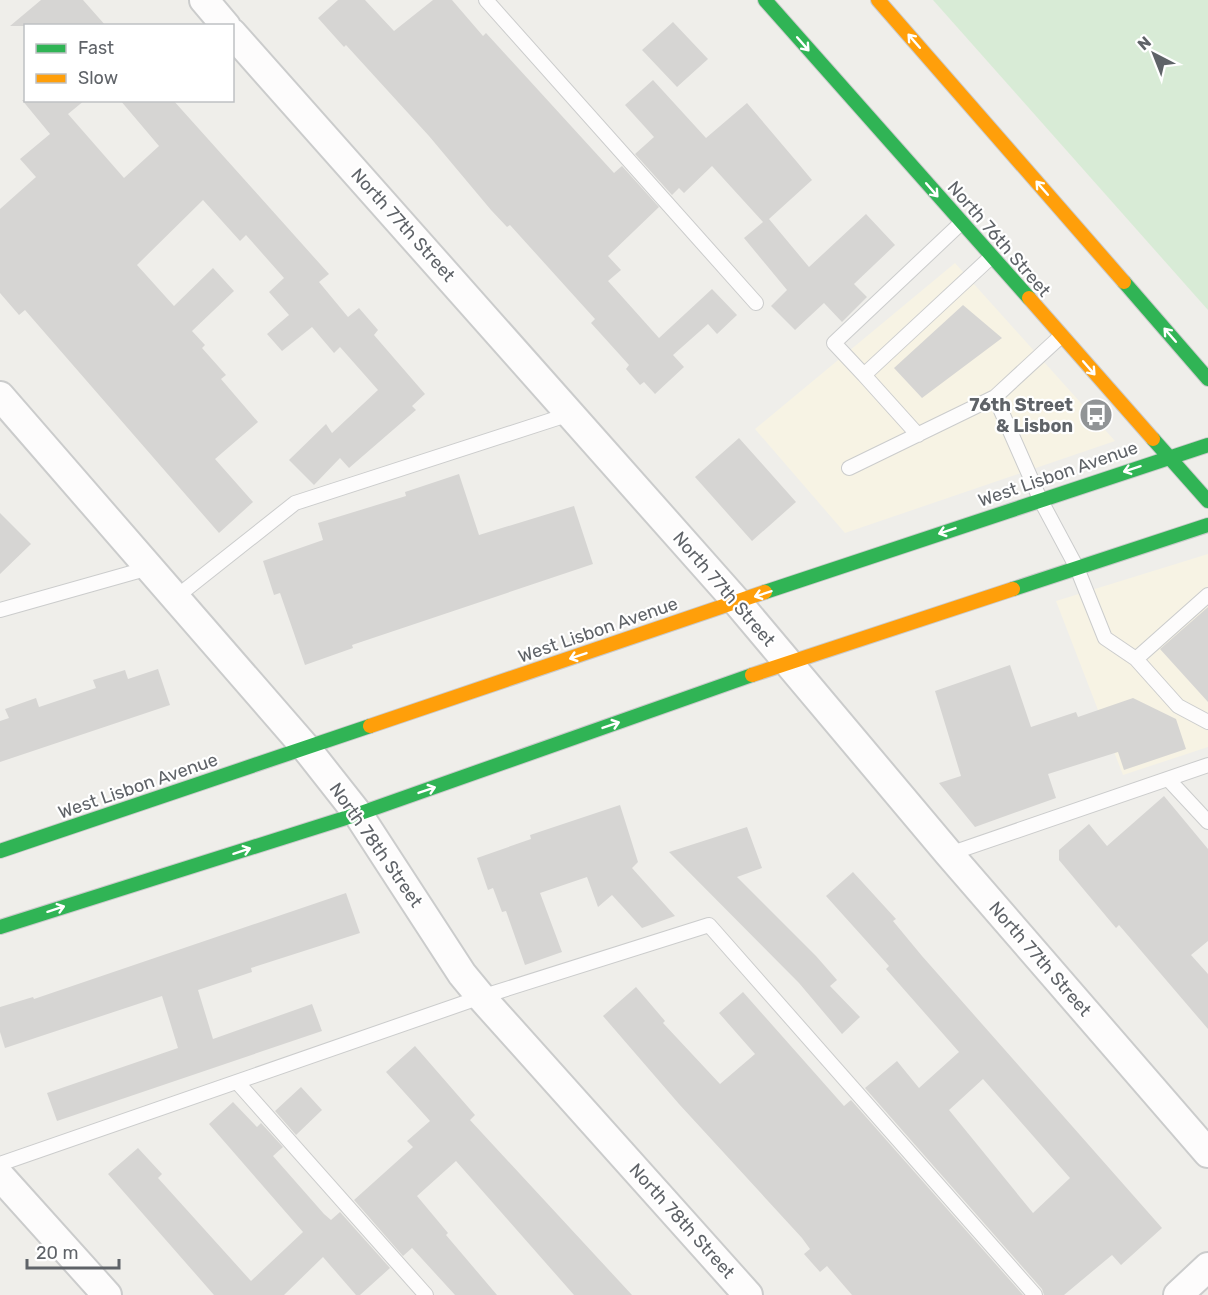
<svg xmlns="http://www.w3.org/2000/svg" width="1208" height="1295" font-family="Rubik,sans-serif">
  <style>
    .commercial { fill: #f7f3e4 }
    .green { fill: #d8ebd6 }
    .building { fill: #d6d5d3; fill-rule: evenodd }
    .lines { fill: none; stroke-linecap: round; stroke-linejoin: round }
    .lane-casing { stroke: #cbcccc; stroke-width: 16 }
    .street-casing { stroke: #cbcccc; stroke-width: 32 }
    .fast-casing { stroke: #cacacb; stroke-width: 16 }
    .slow-casing { stroke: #cacacb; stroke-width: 16 }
    .lane { stroke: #fdfcfc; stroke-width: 14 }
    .street { stroke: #fdfcfc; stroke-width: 28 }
    .fast { stroke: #30b455; stroke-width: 14 }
    .slow { stroke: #ff9f0a; stroke-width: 14 }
    .oneway { stroke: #fff }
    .labels { text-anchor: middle; stroke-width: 4.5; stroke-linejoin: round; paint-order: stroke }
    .street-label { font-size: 18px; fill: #5f6368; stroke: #fff }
    .poi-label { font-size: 18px; font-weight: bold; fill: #5f6368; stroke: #fff; text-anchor: end }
  </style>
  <rect width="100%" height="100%" fill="#efeeea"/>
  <!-- commercial -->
  <path class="commercial" d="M955,263L1115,441L845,533L755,429Z
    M1208,554V747L1123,775L1056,601Z"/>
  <!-- green -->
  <path class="green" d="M933,0H1208V310Z"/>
  <!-- building -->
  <path class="building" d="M41,0H83L106,26H10Z
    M338,0H365L394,31L433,0H452L483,36L486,33L614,173L622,166L659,207L608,256L621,270L608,281L659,338L712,289L737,315L717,334L708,324L673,355L684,367L655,394L644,382L640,385L626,369L629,365L591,323L595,319L510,225L507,227L491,210L429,136L346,45L344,47L318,18Z
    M673,22L708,59L677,87L642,50Z
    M653,80L706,138L747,103L797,162L812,180L769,219L809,267L866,214L895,245L854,284L867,297L842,322L824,303L795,330L771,306L787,290L744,238L763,222L712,166L684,193L679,188L672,195L635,154L654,137L625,105Z
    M22,100H85L68,114L124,178L159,146L120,100H173L329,274L319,282L348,317L359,308L378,330L374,335L425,394L412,406L416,410L349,468L340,458L314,485L289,460L326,424L332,433L378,390L340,347L334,353L312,327L282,351L267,334L289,315L269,292L284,278L246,235L240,241L203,200L137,265L174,306L213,268L234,291L192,331L205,345L202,348L226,375L221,379L258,422L215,459L253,502L219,533L25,310L19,315L0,293V209L36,177L20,159L50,134Z
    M963,305L1002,338L922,398L894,368Z
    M739,438L796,502L752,541L695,477Z
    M459,474L479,535L574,506L593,564L352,645L353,648L305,665L280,593L274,595L263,561L323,540L318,523L406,496L405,492Z
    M0,513L31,544L0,574Z
    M1208,607V702L1160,649Z
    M1010,665L1031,727L1076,712L1078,717L1133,698L1176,719L1186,749L1124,770L1118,752L1048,774L1056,798L975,827L939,783L961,776L935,691Z
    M158,669L170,705L0,762V721L9,718L5,709L36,698L39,707L96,688L93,680L125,670L128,679Z
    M1164,796L1208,849V941L1191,955L1208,974V1029L1119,925L1116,928L1059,860V850L1089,824L1107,846Z
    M620,805L638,862L632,868L675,916L642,928L612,895L598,907L587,877L540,893L562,952L525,965L506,911L502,912L493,888L488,890L477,858L531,839L530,835Z
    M747,827L762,868L737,877L816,956L837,980L830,986L860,1017L842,1034L799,983L669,852Z
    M853,872L896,919L893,921L922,956L1162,1228L1121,1265L1112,1255L1064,1295H1044L1042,1289L865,1088L897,1061L919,1088L959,1052L886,969L889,966L826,896ZM983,1079L1070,1178L1033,1213L949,1110Z
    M346,893L360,933L251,968L252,972L198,990L213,1039L312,1004L322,1031L57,1121L47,1093L178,1048L162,996L5,1048L0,1032V1007L33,997L34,999Z
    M636,987L665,1021L663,1023L720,1084L755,1054L719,1013L743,992L844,1106L851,1100L1023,1295H852L827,1266L820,1272L804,1254L810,1249L802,1238L679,1104L603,1016Z
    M415,1046L475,1115L470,1120L632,1295H574L456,1161L417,1196L448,1233L446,1235L497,1295H455L412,1248L403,1256L354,1200L413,1147L407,1141L430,1121L386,1072Z
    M301,1087L322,1110L296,1135L275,1111Z
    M233,1102L257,1127L261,1123L283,1147L273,1156L324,1214L331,1220L340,1212L390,1268L360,1295H356L323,1257L284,1295H214L108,1174L138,1148L162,1174L158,1178L251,1281L303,1232L209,1124Z"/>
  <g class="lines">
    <!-- lane casing -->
    <g class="lane-casing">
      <path id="lane" d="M486,0L756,303
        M864,375L834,343L961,223
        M995,397L1061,336
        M918,435L864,375L991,257
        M849,468L995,397L1040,499L1077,568L1105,638L1136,659L1178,706L1208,722
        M175,598L295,503L570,414
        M0,610L149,568
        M1136,659L1208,595
        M1168,779L1208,822
        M949,854L1208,765
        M237,1082L426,1295
        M0,1164L481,997L709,925L1035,1295"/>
    </g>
    <!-- street casing -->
    <g class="street-casing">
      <path id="street" d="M204,0L226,26
        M232,33L737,602L949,854L1208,1153
        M0,396L306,748L358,814L462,974L481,997L748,1295
        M0,1176L107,1295
        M1178,1295L1208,1267"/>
    </g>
    <!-- fast casing -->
    <g class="fast-casing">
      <path id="fast" d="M765,0L1029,298
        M1124,282L1208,379
        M1153,439L1208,501
        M1013,589L1208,525
        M765,592L1208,445
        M0,851L370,726
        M0,927L358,814L752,675"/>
    </g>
    <!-- slow casing -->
    <g class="slow-casing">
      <path id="slow" d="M878,0L1124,282
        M1029,298L1153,439
        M752,675L1013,589
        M370,726L765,592"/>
    </g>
    <!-- lane -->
    <use href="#lane" class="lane"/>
    <!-- street -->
    <use href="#street" class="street"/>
    <!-- fast -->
    <use href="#fast" class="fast"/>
    <!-- slow -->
    <use href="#slow" class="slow"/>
  </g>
  <!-- one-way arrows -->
  <defs><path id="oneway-shaft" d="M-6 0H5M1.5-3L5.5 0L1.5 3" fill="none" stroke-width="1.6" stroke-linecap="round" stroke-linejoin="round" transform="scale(1.5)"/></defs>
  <g class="oneway">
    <use href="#oneway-shaft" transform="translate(914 41) rotate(-131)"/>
    <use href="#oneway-shaft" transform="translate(803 44) rotate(49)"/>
    <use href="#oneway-shaft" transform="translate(1042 188) rotate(-131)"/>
    <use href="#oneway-shaft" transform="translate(932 190) rotate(49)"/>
    <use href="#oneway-shaft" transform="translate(1170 335) rotate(-131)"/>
    <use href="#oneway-shaft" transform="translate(1089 368) rotate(49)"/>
    <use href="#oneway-shaft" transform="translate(1132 469) rotate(162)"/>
    <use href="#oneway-shaft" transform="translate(947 531) rotate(161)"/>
    <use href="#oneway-shaft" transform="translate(763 594) rotate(162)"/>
    <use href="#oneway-shaft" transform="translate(578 656) rotate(161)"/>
    <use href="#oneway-shaft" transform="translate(611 725) rotate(-19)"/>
    <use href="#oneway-shaft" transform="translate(427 790) rotate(-19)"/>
    <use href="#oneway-shaft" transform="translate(242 851) rotate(-18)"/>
    <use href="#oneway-shaft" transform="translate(56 909) rotate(-18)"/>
  </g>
  <!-- icons -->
  <defs>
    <g id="bus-disc" transform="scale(1.725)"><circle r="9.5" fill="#919496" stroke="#fff"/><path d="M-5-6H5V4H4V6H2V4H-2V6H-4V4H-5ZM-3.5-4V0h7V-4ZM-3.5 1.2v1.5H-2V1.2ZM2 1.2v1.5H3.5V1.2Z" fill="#fff"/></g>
  </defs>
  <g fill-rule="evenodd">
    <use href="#bus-disc" x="1096" y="415"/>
  </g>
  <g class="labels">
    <!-- street labels -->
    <g class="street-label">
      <text transform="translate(403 225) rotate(48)" y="6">North 77th Street</text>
      <text transform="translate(999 239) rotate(49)" y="6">North 76th Street</text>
      <text transform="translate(1058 474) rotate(-19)" y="6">West Lisbon Avenue</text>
      <text transform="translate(724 589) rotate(49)" y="6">North 77th Street</text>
      <text transform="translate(598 630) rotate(-19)" y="6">West Lisbon Avenue</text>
      <text transform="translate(138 786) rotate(-19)" y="6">West Lisbon Avenue</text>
      <text transform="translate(376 845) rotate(55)" y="6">North 78th Street</text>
      <text transform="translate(1040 959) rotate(49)" y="6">North 77th Street</text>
      <text transform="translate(682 1221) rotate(48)" y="6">North 78th Street</text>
    </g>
    <!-- poi labels -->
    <g class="poi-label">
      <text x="1073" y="411">76th Street<tspan x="1073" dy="21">&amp; Lisbon</tspan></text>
    </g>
  </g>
  <!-- legend -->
  <rect x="24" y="24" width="210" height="78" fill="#ffffff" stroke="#bfc1c3" stroke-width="1.5"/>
  <rect x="36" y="44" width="30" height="9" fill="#30b455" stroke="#bfc1c3" stroke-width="1.5"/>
  <text x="78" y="54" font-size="18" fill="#5f6368">Fast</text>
  <rect x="36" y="74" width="30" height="9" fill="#ff9f0a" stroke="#bfc1c3" stroke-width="1.5"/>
  <text x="78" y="84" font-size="18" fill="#5f6368">Slow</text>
  <!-- north arrow -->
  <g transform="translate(1154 54) rotate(318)" stroke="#ffffff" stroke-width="4.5" paint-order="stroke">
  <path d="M0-4.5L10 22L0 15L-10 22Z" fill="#5f6368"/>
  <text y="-9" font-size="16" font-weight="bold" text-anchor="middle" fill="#5f6368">N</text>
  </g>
  <!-- scale -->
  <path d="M27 1259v9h92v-9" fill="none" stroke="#5f6368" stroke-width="3"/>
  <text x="36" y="1259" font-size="18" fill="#5f6368" stroke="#ffffff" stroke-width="4.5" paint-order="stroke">20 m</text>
</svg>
